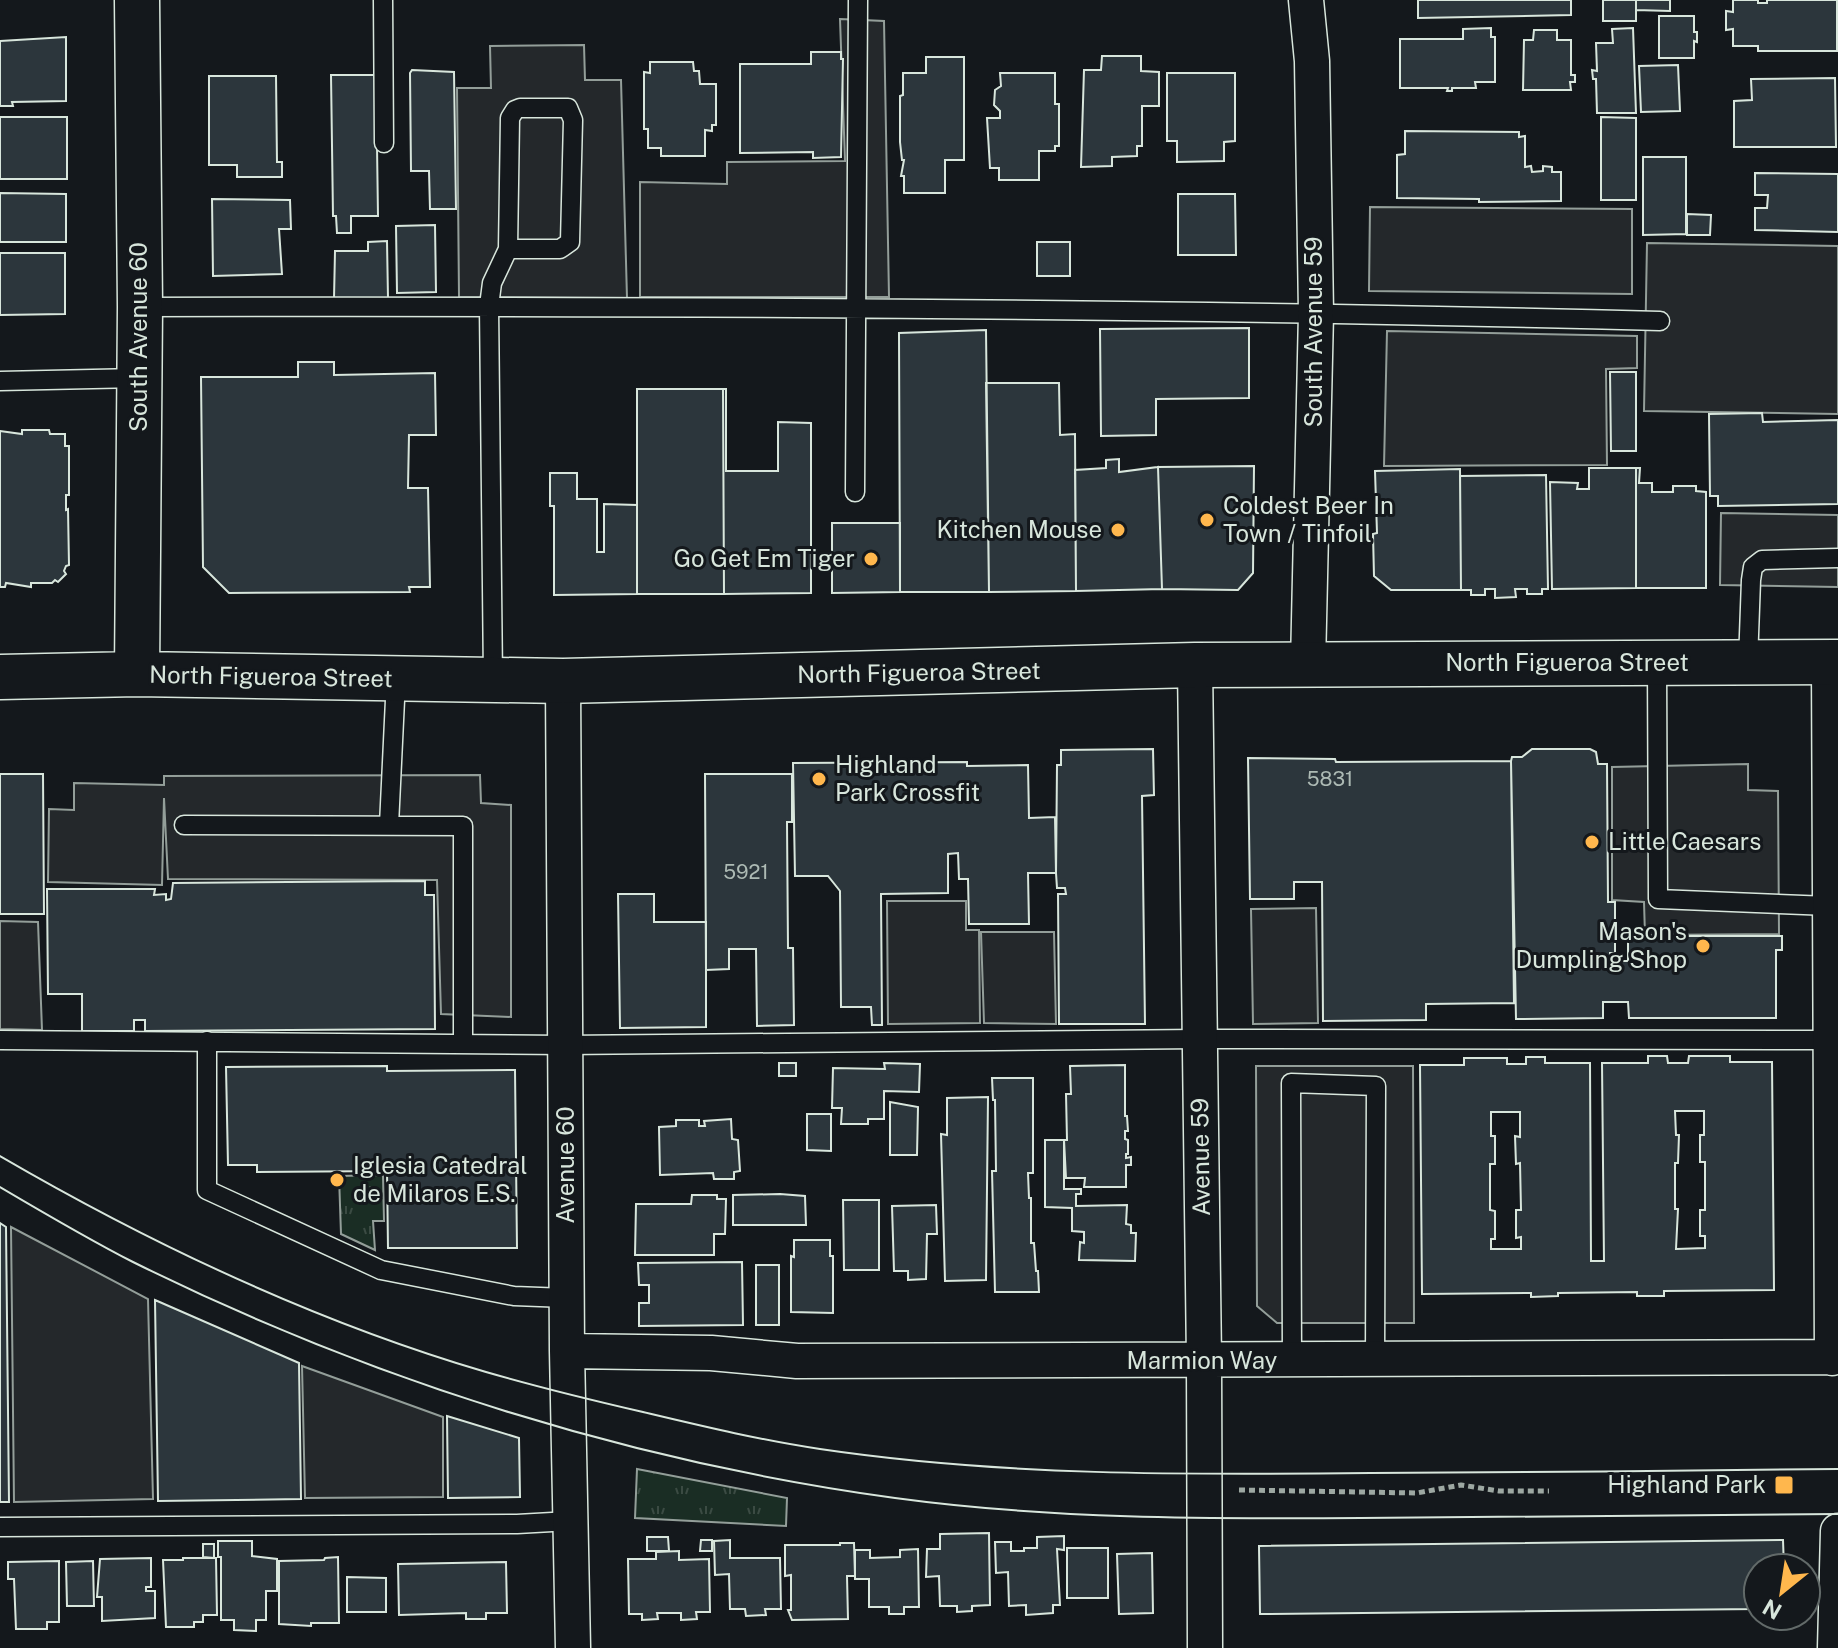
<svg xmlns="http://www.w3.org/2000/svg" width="1838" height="1648" font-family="'Public Sans',sans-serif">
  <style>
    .grass { fill: url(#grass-tufts); stroke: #939e99; stroke-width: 2 }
    .parking { fill: #24282b; stroke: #939e99; stroke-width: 2 }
    .building { fill: #2c363c; stroke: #d8e6dc; stroke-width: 2; fill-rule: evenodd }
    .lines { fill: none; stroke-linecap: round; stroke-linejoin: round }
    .lane-casing { stroke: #d8e6dc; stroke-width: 21 }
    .street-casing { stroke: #d8e6dc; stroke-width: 37 }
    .secondary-casing { stroke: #d8e6dc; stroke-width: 47 }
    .path { stroke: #9da8a2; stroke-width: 5; stroke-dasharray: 6 4; stroke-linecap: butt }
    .lane { stroke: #14181c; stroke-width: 18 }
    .street { stroke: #14181c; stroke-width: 34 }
    .secondary { stroke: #14181c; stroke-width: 44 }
    .tram { stroke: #d8e6dc; stroke-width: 2 }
    .poi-dot { fill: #ffb74d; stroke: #14181c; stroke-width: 3 }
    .labels { text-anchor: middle; stroke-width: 6; stroke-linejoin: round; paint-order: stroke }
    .number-label { font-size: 20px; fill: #adbab4 }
    .street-label { font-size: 24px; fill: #d8e6dc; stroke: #14181c }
    .poi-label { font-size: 24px; fill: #d8e6dc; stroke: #14181c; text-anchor: start }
  </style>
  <defs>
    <pattern id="grass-tufts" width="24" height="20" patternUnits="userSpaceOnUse" patternTransform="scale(2)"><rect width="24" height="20" fill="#1a2d24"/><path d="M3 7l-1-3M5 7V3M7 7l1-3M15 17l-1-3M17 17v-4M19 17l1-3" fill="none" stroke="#3b4b43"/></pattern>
  </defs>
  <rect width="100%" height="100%" fill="#14181c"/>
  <!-- grass -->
  <path class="grass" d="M383,1175L384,1221H373L375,1250L341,1234L339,1176Z
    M637,1469L787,1498L786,1526L635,1518Z"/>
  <!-- parking -->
  <path class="parking" d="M840,19L884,21L889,297H640V182L727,184V162L845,161Z
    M584,45L585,80H621L627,298L459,297L457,88H491L490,46Z
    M1370,207L1632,209V294L1369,291Z
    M1647,243L1838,246V414L1644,411Z
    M1387,331L1637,336V368L1606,369L1607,465L1384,466Z
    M1721,513L1838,515V587L1720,585Z
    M1748,764V790L1778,791L1779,934L1645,935L1644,902L1612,900V767Z
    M480,775L481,803L511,805V1017L441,1014L437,880L168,879L164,798L162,885L48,882L49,809L74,810V783L164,785V776Z
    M887,901H966V930H979L980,1023L888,1024Z
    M1316,908L1318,1023L1253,1024L1251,909Z
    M0,921L38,922L42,1030L0,1029Z
    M981,932H1054L1056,1024L984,1023Z
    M1256,1066H1413L1414,1323H1277L1257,1306Z
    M11,1227L148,1299L153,1499L14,1502Z
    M302,1366L443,1417V1497L305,1498Z"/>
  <!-- building -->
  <path class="building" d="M1418,0H1571V15L1418,18Z
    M1603,0H1636V21H1603Z
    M1636,0H1670V11L1636,10Z
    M1733,0H1758V3H1767V0H1837V51H1758V46H1733V29L1726,30V11L1733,12Z
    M1659,16H1694V32H1697V42L1694,41V58H1659Z
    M1491,28V37H1495V82H1475L1476,88H1452V91H1447L1448,88H1400V39H1463V29Z
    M1633,28L1636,113H1597L1596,79H1593L1592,70L1597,71L1596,43H1613L1612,29Z
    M1534,30H1557V40H1571V75H1575V82H1570L1571,90H1523L1524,40H1533Z
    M66,37V101L12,102L13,106H0V41Z
    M811,52H841V59H843L841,157L813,158V152L740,153V64H811Z
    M1102,56H1141V71L1159,72V106H1142V146H1137V156L1112,157V166L1081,167L1084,70H1101Z
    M926,57H964V160H945V193H904V176H901L904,160H902L900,142V96L903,95V73H926Z
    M650,62H693L694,71H699L700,84H716V125H712V131L705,130V156H661V148H648V129H644V72L650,73Z
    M1678,65L1680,111L1641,112L1639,66Z
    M412,70L454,72L456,209H430L429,171H411L410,73Z
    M1000,73H1055V104H1059V146H1055V151H1039V180H999V168H990L987,118H1000V111L994,105L995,90L1001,86Z
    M1167,73H1235V141L1224,142V161L1177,162V141H1167Z
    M331,75H376L378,216H351V233H337L336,216H333Z
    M209,76H276L277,162H282V177H237V165H209Z
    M1835,78L1836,147H1734V101L1752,100L1751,79Z
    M0,117H67V179H0Z
    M1601,117L1636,118V200H1601Z
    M1405,131L1519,132V137L1525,136V167L1531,166L1532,172L1543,171V166L1552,167V172H1561V201L1479,202V199L1397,198V155L1405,154Z
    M1643,157H1686V234L1643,235Z
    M1755,173L1838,174V232L1755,230V208H1767L1768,195H1755Z
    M0,193L66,194V242H0Z
    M1178,194H1235L1236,255H1178Z
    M212,199L290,200L291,229H279L282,274L213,276Z
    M1687,214L1711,215L1710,235H1687Z
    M435,225L436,292L397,293L396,226Z
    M387,241L388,298L334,299L335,251H368V242Z
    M1037,242H1070V276H1037Z
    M0,253H65V314L0,315Z
    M1249,328V398L1156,399V435L1101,436L1100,329Z
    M986,330L989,592H900L899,333Z
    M298,362H334V375L435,373L436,435H409L408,488H428L430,587H409L410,592L229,593L203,567L201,377H298Z
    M1610,372H1636V451H1611Z
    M986,383H1059L1060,435L1075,434L1076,591L989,592Z
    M637,389H723L724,594H637Z
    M723,389H726V471H778V422L811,423V593L724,594Z
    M1762,413L1763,422L1838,420V504L1718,506V496H1710L1709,414Z
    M22,430H49L50,434H65V446H69V495H66V510L68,509L69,565L66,566L64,571L66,574L58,582L55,580L52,583H31V587L6,583L5,587H0V431L22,434Z
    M1119,459V472L1158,467L1162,589L1076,591L1075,470L1106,468V460Z
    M1254,466L1253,573L1238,590L1162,589L1158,467Z
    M1589,468H1636V588L1552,589L1550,482L1578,483L1577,489H1589Z
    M1636,468H1640L1639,483H1652V492H1673V486H1696V491L1706,492V588H1636Z
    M1460,469L1461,590H1391L1374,576L1373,534L1377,533L1375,471Z
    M550,473H577V499H597V552H604V504L637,505V594L554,595V506H550Z
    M1546,475L1548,589H1542V594H1527V589H1515L1516,597L1495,598V589H1485V595H1471V590H1461L1460,476Z
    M832,523H900V592L832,593Z
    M1153,749L1154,795L1142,796L1145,1024H1059L1058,894H1066L1065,888H1057L1056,873L1057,765H1061V750Z
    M1532,749H1590L1596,752L1598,764H1607L1608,902H1615V953H1610V961H1628V936H1782V950H1776V1018H1629L1628,1002H1603V1018L1516,1019L1511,761L1512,757H1522Z
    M1248,758L1335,759L1336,762L1511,761L1514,1003L1426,1004V1020L1323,1021L1322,882H1294V899H1250Z
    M967,762V766L1028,765L1029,818L1055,817L1056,873H1028L1029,924H969L968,879H959L958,853L948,854V893L881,894L882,1025H872L871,1007H841L840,891L828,876H795L793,763Z
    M0,774H43L44,914H0Z
    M705,774H792V822H787L788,948H793L794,1025L757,1026L756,949H729V969L706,970Z
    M425,881V895H434L435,1029L145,1031V1020H134V1031H82V994H48L47,889H155L154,895L166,894V900L171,899L173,883Z
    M618,894H654V922H706V1027L620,1028Z
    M1648,1056H1667L1668,1063H1688L1689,1056H1730V1062H1772L1774,1290L1664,1291V1296H1637V1292L1558,1293V1296L1531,1297V1293L1422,1294L1420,1065H1464V1058H1507V1064H1526V1057H1545V1063H1590L1591,1261H1604L1602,1063H1648ZM1675,1111H1704V1135H1700V1162H1705V1210H1700V1236H1705V1248L1676,1249L1678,1209H1675V1163H1678L1679,1135H1676ZM1491,1112H1520V1137L1515,1136L1516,1164L1520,1163L1521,1210H1516V1238L1521,1237V1249H1491V1239H1495V1211L1490,1210V1164H1495V1136H1491Z
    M779,1063H796V1076H779Z
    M884,1063L920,1064L919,1092L884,1091V1119H868V1124H841L842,1108H832L833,1068L885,1069Z
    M1125,1065V1116H1127L1128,1131H1125V1139L1128,1140V1154H1126V1158L1131,1157V1165H1126V1187H1084L1085,1178H1066L1064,1140H1067L1066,1094H1071L1070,1066Z
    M387,1066V1071L515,1070L517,1248H388L387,1171L257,1172V1165H228L226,1067Z
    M992,1078H1033V1173H1028L1029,1198H1031V1243H1034L1036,1271H1038L1039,1292H995L992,1171H996L995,1100H993Z
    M988,1097L986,1280L945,1281L941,1134L947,1135V1098Z
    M890,1102L918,1107L917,1155H890Z
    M807,1114H831V1151L807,1150Z
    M731,1119L732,1139L738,1140L740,1171L734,1172V1179H714L713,1173L660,1175L659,1127L676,1126V1120H699V1126H705L704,1121Z
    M1045,1140H1064V1189H1081V1194H1076V1206L1127,1205L1126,1224L1131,1225V1233H1136L1135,1261L1079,1260L1080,1242L1084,1243V1232L1072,1231V1208L1045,1207Z
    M780,1194L805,1196L806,1225H733V1195Z
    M692,1195H717V1199H726L725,1234H714V1255H635L636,1204H691Z
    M843,1200H879V1270H844Z
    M936,1205L937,1234H927L926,1279L908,1280V1271H894L892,1206Z
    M0,1223L6,1227L9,1502H0Z
    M794,1240H830V1256H833V1313L791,1312V1256L794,1257Z
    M742,1262L743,1325L639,1326V1303H649V1285H639L638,1263Z
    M756,1265H779V1325H756Z
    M155,1300L299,1363L301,1499L158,1501Z
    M447,1416L519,1438L520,1497L448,1498Z
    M989,1533L990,1605L972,1606V1611L957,1612V1606H940L939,1576L926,1577L927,1549H940V1534Z
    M1064,1536V1550L1057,1549L1060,1605H1053V1613L1026,1615V1605L1009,1606L1008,1572L996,1573L995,1542H1011V1551H1024V1548H1037V1537Z
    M647,1537H668L669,1551H647Z
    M701,1540H712V1551H700Z
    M730,1540V1558H780L781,1609H765L766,1615L746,1616L745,1609H730L729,1574L715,1575L714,1541Z
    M1783,1540L1784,1568H1758V1609L1260,1614L1259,1546Z
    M218,1541H252V1556L277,1559V1591H266V1620H256V1631L234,1630V1620H221V1557H218Z
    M840,1543H854L855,1576H847L848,1619L792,1620L788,1610H791V1575L785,1576V1545H840Z
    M203,1544H214V1558L203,1557Z
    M1067,1548H1108V1598H1067Z
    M918,1549L919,1607H904V1614H889V1607H869V1579H855V1550H870V1558L900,1557V1550Z
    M679,1551V1560L709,1559L710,1612H696L697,1619L681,1620V1613H657L658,1619L642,1620V1614H629L628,1559H656V1552Z
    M1152,1553L1153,1613L1119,1614L1117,1554Z
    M338,1557L339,1623H311V1626L279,1624V1561L324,1560L325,1558Z
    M151,1558V1587H146V1591H155V1618L102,1621V1597H97L100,1559Z
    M183,1558H216L217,1615H203V1622H194V1627H166L163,1560H183Z
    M59,1561V1622H47V1629H16L14,1579H8V1562Z
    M93,1561L94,1606H67L66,1562Z
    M506,1562L507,1613H486V1619H466V1613L399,1615L398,1564Z
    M347,1577L386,1578V1612H347Z"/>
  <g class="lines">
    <!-- lane casing -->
    <g class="lane-casing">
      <path id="lane" d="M383,0L384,143
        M140,307C647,306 1154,308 1660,321
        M0,381L139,378
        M855,492L858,0
        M1657,662L1658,899L1829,906
        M1748,662L1751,580L1753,567L1762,560L1838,558
        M493,680L489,306L492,283L508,249L510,118L515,110L520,108H568L573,120L570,242L560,249H508
        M184,825L463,826V1044
        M389,825L396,679
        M0,1040L565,1045L1199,1039L1835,1040
        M207,1041V1190L381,1270L514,1296L566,1298
        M1292,1361L1291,1083L1376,1086L1375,1360
        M0,1527L517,1524L570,1521"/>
    </g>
    <!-- street casing -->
    <g class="street-casing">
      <path id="street" d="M1306,0L1312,61L1316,313L1308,665
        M1829,662L1832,1358
        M1195,665L1204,1361L1205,1648
        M563,681L567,1351L573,1648
        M567,1351L711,1353L797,1361L1838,1357
        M1835,1648L1838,1531"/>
    </g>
    <!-- secondary casing -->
    <g class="secondary-casing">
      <path id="secondary" d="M137,0L140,307L137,674
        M0,677L137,674L563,681L1195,665L1838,662"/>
    </g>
    <!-- path -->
    <path class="path" d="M1239,1490L1417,1493L1461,1485L1499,1491H1549"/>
    <!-- lane -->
    <use href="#lane" class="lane"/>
    <!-- street -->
    <use href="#street" class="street"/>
    <!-- secondary -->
    <use href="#secondary" class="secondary"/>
    <!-- tram -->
    <path class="tram" d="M0,1156C153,1245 316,1322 486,1372C538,1387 591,1400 643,1412C702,1426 760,1440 820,1449C1002,1476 1188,1475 1371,1473C1527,1472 1682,1471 1838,1469
      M0,1187C44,1213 88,1239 133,1262C371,1380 631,1462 895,1498C1049,1519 1206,1519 1361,1518C1520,1518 1679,1516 1838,1514"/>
  </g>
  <!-- markers -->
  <g class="poi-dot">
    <circle cx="1207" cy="520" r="8"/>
    <circle cx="1118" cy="530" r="8"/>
    <circle cx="871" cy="559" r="8"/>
    <circle cx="819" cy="779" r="8"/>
    <circle cx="1592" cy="842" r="8"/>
    <circle cx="1703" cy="946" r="8"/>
    <circle cx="337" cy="1180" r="8"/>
    <rect x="1774" y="1475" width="20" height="20" rx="4"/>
  </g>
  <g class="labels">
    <!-- number labels -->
    <g class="number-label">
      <text x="1330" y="786">5831</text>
      <text x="746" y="879">5921</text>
    </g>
    <!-- street labels -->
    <g class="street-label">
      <text transform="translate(1314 332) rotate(-90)" y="8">South Avenue 59</text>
      <text transform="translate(139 337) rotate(-90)" y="8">South Avenue 60</text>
      <text x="1567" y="671">North Figueroa Street</text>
      <text transform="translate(919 673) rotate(-1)" y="8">North Figueroa Street</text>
      <text transform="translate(271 677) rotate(1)" y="8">North Figueroa Street</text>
      <text transform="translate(1201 1157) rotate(-91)" y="8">Avenue 59</text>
      <text transform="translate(566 1165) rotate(-90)" y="8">Avenue 60</text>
      <text x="1202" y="1369">Marmion Way</text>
    </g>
    <!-- poi labels -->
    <g class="poi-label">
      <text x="1223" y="514">Coldest Beer In<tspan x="1223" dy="28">Town / Tinfoil</tspan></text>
      <text x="1102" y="538" text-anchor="end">Kitchen Mouse</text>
      <text x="855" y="567" text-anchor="end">Go Get Em Tiger</text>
      <text x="835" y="773">Highland<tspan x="835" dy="28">Park Crossfit</tspan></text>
      <text x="1608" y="850">Little Caesars</text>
      <text x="1687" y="940" text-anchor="end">Mason's<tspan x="1687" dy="28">Dumpling Shop</tspan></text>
      <text x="353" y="1174">Iglesia Catedral<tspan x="353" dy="28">de Milaros E.S.</tspan></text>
      <text x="1766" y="1493" text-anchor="end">Highland Park</text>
    </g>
  </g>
  <!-- north arrow -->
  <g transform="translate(1782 1592) rotate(210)"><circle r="38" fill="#14181c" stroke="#626a69" stroke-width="2"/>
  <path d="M0-6L14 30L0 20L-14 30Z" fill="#ffb74d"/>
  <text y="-12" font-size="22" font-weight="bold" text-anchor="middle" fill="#d8e6dc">N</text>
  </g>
</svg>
